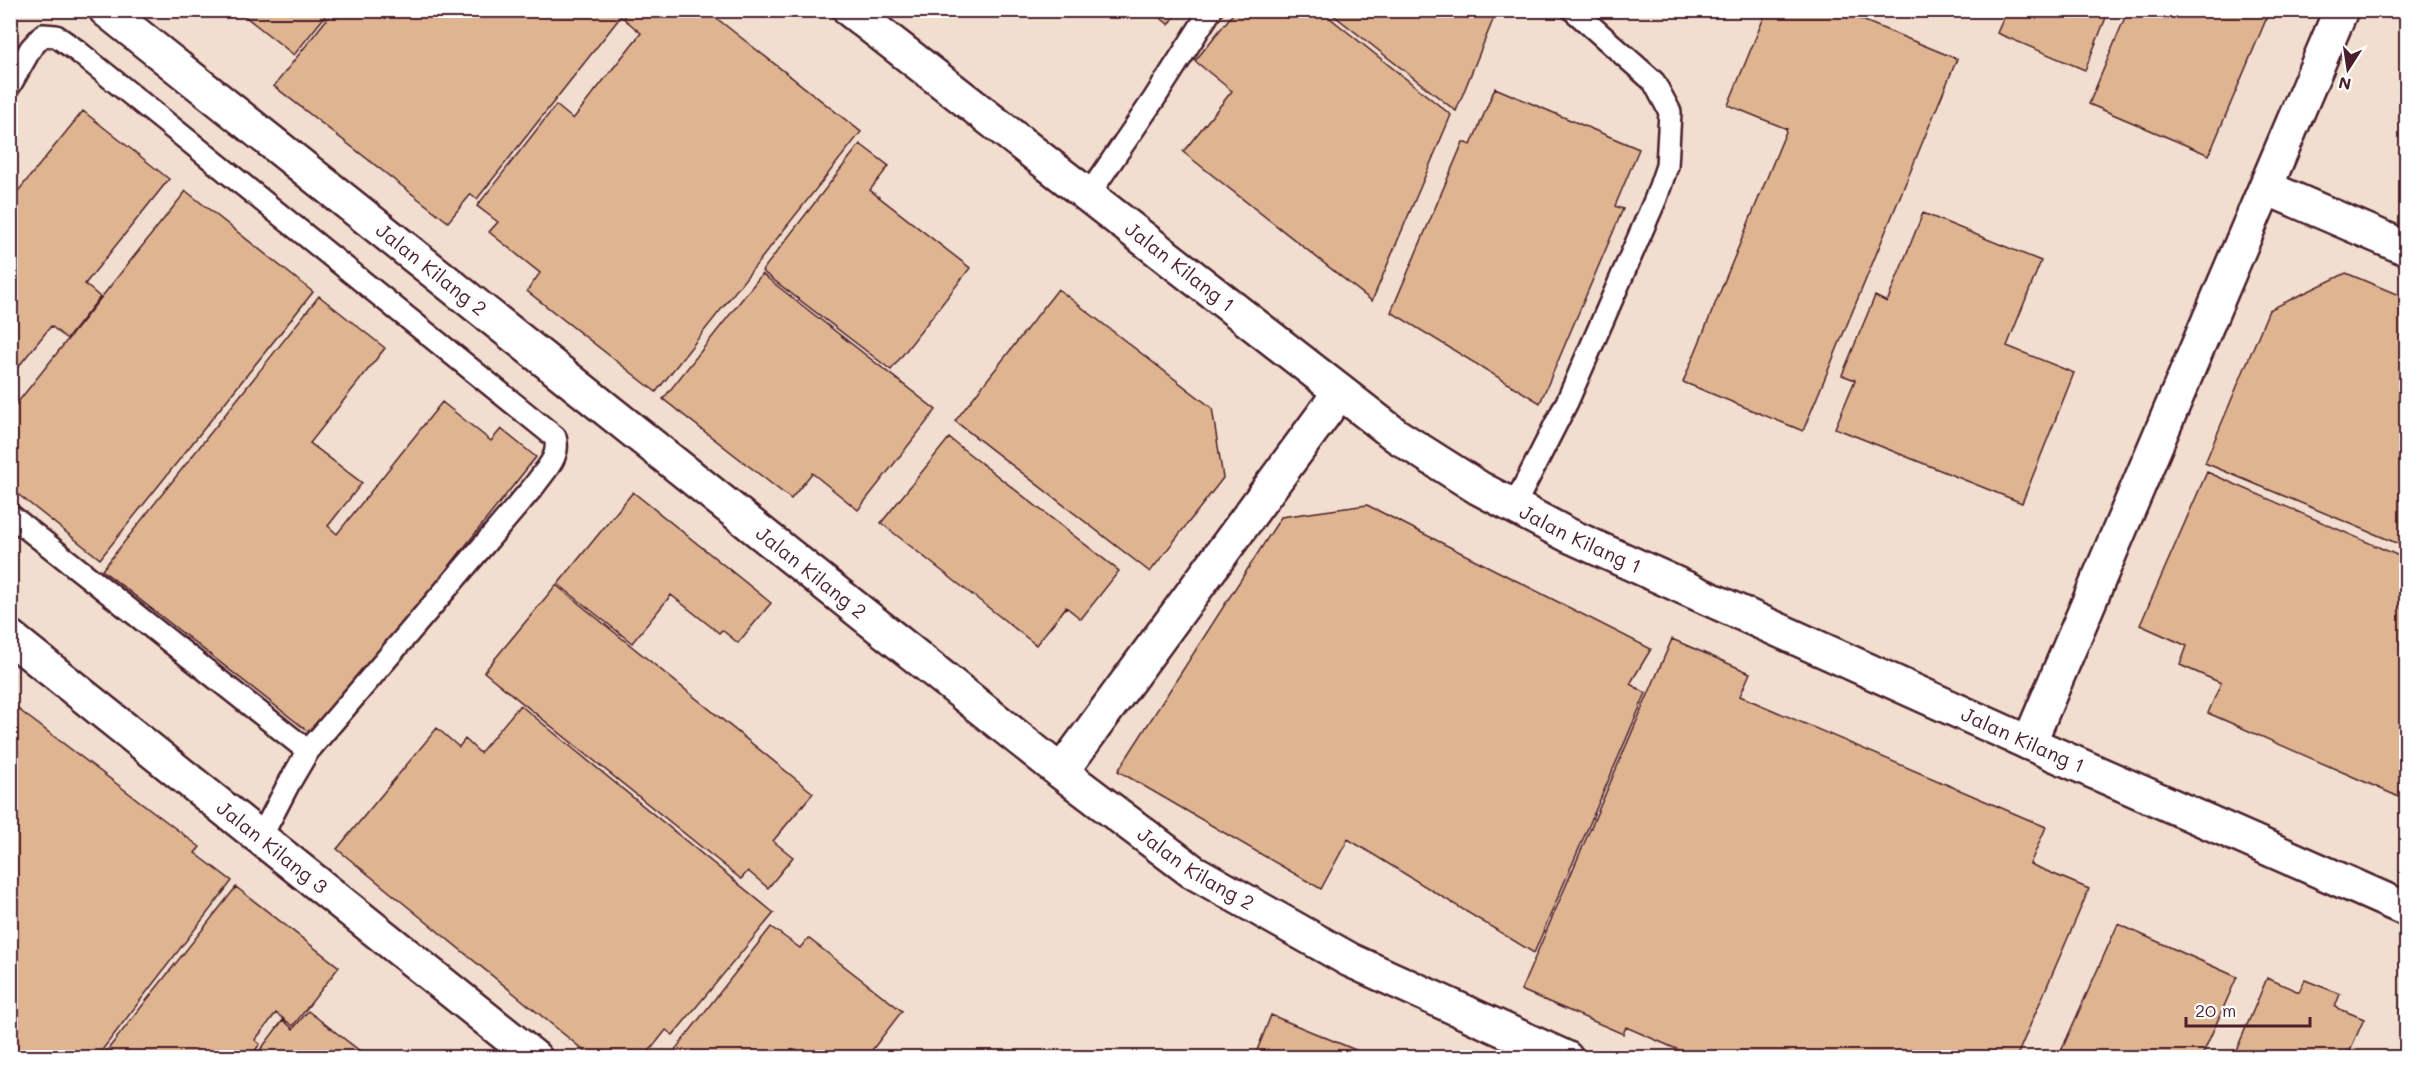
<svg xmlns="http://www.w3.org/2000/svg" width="2417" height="1068" font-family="Mali,sans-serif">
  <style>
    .built { fill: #f1dece }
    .building { fill: #dfb490; stroke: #4a1f2b; stroke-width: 1.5 }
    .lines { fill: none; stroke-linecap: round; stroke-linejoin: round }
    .service-casing { stroke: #4a1f2b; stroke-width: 26 }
    .minor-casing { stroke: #4a1f2b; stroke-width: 38 }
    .service { stroke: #fff; stroke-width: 21 }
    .minor { stroke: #fff; stroke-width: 33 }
    .labels { text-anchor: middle; stroke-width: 4.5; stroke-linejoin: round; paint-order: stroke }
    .street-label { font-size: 20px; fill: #4a1f2b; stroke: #fff }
  </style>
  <rect width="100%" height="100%" fill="#f9f0e9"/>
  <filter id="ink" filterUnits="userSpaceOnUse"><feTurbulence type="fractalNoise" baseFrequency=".0167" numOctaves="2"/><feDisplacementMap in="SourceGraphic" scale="12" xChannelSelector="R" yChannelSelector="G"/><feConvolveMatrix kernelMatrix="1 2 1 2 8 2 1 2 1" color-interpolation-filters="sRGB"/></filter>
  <g filter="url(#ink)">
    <!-- built -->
    <path class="built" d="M10,11H2406V1057H50L10,1026Z"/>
    <!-- building -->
    <path class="building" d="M237,10H330L294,55Z
      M334,10H626L477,199L471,194L448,222L274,86Z
      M629,10H706L861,132L656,392L527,291L540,273L489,232L498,222L477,206L556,105L573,119L641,33L623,18Z
      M1151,10H1179L1169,25Z
      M1236,10H1320L1451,115L1372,301L1183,152L1232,91L1195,61Z
      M1327,10H1497L1456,111Z
      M1767,10H1838L1957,59L1803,431L1683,382L1787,129L1728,105Z
      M2007,10H2109L2085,70L1997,33Z
      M2128,10H2270L2209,155L2089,104Z
      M1495,88L1639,149L1615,206L1623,209L1540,403L1391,312L1463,142L1471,145Z
      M83,111L169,179L85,284L100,297L67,339L51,326L10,377V201Z
      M860,144L889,166L870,190L970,268L891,370L762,271Z
      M186,191L313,292L100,559L10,488V412Z
      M1923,213L2041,261L2007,346L2074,373L2022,503L1835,428L1855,380L1842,375L1875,296L1887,302Z
      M2346,273L2406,298V547L2205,463L2269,310Z
      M762,274L936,410L858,510L812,473L791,499L663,399Z
      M1058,289L1212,408L1223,478L1150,572L955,421Z
      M319,296L385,348L310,443L362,483L328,526L337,534L442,402L491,441L501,429L536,457L314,736L102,570Z
      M949,438L1119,571L1081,619L1066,607L1036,645L881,523Z
      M2207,472L2406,559V800L2208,713L2221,683L2180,665L2187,646L2140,625Z
      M633,492L771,603L738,643L722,630L719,633L671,595L632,643L558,584Z
      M1367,505L1651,649L1630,684L1646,693L1534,953L1348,839L1321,889L1118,771L1281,517Z
      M556,585L813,793L773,841L793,857L768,888L748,871L741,879L484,672Z
      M1672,639L1750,673L1740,696L2046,827L2030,864L2089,889L2016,1058H1697L1626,1027L1623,1034L1521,990Z
      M10,703L200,847L195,853L232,881L96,1058H10Z
      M520,705L774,913L673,1035L666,1030L644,1058H593L337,849L437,728L459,747L465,739L480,753Z
      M236,887L339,967L293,1026L276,1013L255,1040L260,1044L249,1058H101Z
      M2118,924L2237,977L2201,1058H2058Z
      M771,927L800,948L808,938L902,1011L866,1058H674L671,1055Z
      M2267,978L2299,992L2305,980L2340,994L2335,1007L2364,1019L2347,1057L2349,1058H2233Z
      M308,1011L360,1051L355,1058H254L283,1020L293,1029Z
      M1271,1015L1375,1058H1254Z"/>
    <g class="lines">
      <!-- service casing -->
      <g class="service-casing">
        <path id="service" d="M10,85L31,48L43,35L56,36L76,50L555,437C561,457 545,470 534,486L308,751
          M1087,197L1154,99L1211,10
          M1514,506L1567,402L1656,198L1667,166L1670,112L1654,82L1573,10
          M10,515L308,751L288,785L261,837"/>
      </g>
      <!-- minor casing -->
      <g class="minor-casing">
        <g id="minor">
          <path id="s1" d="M106,10L1061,772L1192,871L1350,960L1566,1058"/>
          <path id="s2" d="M850,10L1397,436L1479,488L1568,535L2029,743L2406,909"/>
          <path d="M2267,188L2406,248"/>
          <path id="s3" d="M10,637L535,1058"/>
          <path d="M2029,743L2341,10"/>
          <path d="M1061,772L1340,392"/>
        </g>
      </g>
      <!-- service -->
      <use href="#service" class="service"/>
      <!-- minor -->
      <use href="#minor" class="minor"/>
    </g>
  </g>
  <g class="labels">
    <!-- street labels -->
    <g class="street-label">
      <text dy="7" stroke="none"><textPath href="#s2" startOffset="418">Jalan Kilang 1</textPath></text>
      <text dy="7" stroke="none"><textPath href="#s1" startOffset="416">Jalan Kilang 2</textPath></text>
      <text dy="7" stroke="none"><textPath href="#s2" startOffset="904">Jalan Kilang 1</textPath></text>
      <text dy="7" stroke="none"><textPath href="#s1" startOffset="902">Jalan Kilang 2</textPath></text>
      <text dy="7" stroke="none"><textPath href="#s2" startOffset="1390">Jalan Kilang 1</textPath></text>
      <text dy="7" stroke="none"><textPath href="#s3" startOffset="336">Jalan Kilang 3</textPath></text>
      <text dy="7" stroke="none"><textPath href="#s1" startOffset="1388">Jalan Kilang 2</textPath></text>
    </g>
  </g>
  <!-- margin -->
  <rect width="2417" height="1068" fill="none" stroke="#fff" stroke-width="36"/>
  <rect x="18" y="18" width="2381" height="1032" fill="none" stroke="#4a1f2b" stroke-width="2" filter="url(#ink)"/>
  <!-- north arrow -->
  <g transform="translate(2348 69) rotate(192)" stroke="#ffffff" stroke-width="4.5" paint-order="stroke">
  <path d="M0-4.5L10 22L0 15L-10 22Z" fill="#4a1f2b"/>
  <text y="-9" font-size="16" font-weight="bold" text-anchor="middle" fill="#4a1f2b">N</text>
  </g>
  <!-- scale -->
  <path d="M2186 1017v9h124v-9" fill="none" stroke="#4a1f2b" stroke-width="3"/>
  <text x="2195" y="1017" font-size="18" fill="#4a1f2b" stroke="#ffffff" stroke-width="4.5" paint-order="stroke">20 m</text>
</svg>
